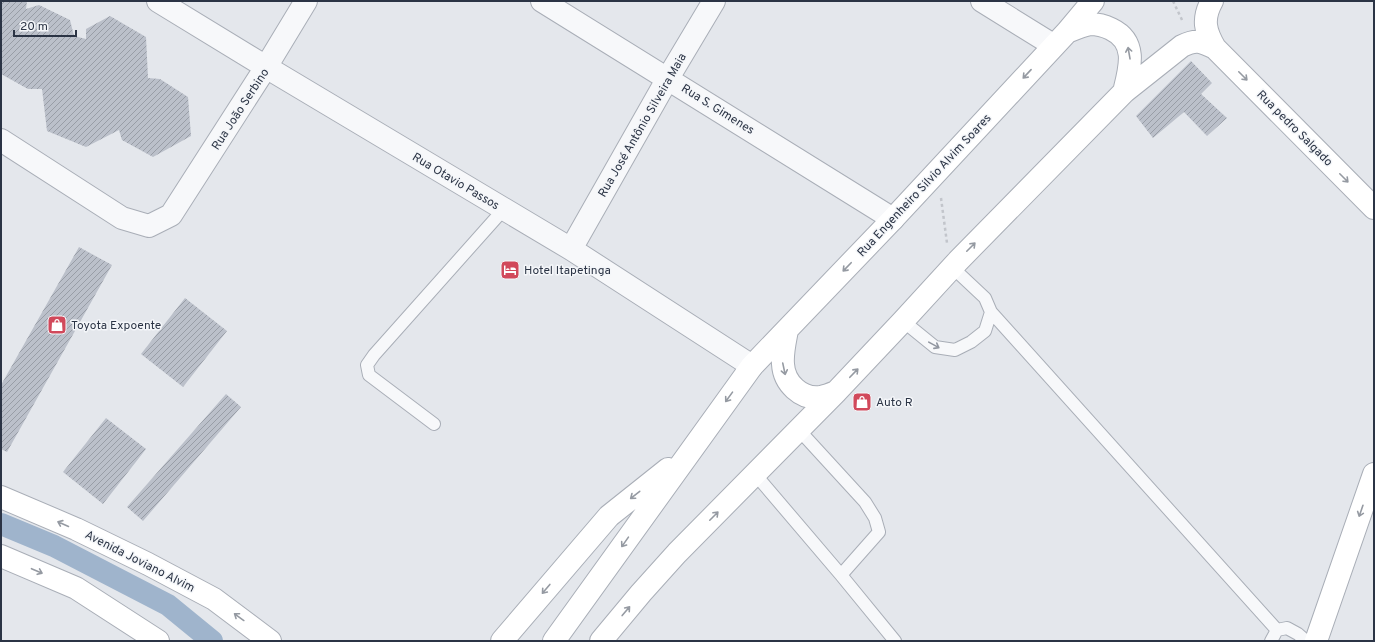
<svg xmlns="http://www.w3.org/2000/svg" width="1375" height="642" font-family="Overpass,sans-serif">
  <style>
    .lines { fill: none; stroke-linecap: round; stroke-linejoin: round }
    .canal { stroke: #9fb4cc; stroke-width: 22 }
    .building { fill: url(#building-hatch) }
    .service-casing { stroke: #a9aeb7; stroke-width: 14 }
    .minor-casing { stroke: #a9aeb7; stroke-width: 24 }
    .secondary-casing { stroke: #a9aeb7; stroke-width: 24 }
    .path { stroke: #c2c5cb; stroke-width: 2.5; stroke-dasharray: 3 3; stroke-linecap: butt }
    .service { stroke: #f7f8fa; stroke-width: 12 }
    .minor { stroke: #f7f8fa; stroke-width: 22 }
    .secondary { stroke: #fff; stroke-width: 22 }
    .oneway { stroke: #959aa2 }
    .oneway2 { stroke: #9196a0 }
    .labels { text-anchor: middle; stroke-width: 3; stroke-linejoin: round; paint-order: stroke }
    .street-label { font-size: 12px; fill: #2b3445; stroke: #f4f6f9 }
    .poi-label { font-size: 12px; fill: #2b3445; stroke: #f4f6f9; text-anchor: start }
  </style>
  <defs>
    <pattern id="building-hatch" width="6" height="6" patternUnits="userSpaceOnUse"><rect width="6" height="6" fill="#bbc0ca"/><path d="M-1 1l2-2M0 6l6-6M5 7l2-2" fill="none" stroke="#989da6"/></pattern>
  </defs>
  <rect width="100%" height="100%" fill="#e4e7ec"/>
  <g class="lines">
    <!-- canal -->
    <path class="canal" d="M1,524L54,546L168,605L212,641"/>
  </g>
  <!-- building -->
  <path class="building" d="M1,1H27L26,9L39,5L70,20L74,36L86,39V29L110,16L146,37L148,78L160,79L188,97L191,136L153,157L122,140L119,130L86,147L47,131L42,89H28L1,74Z
    M1191,61L1212,83L1201,94L1227,118L1207,136L1184,112L1153,138L1136,116Z
    M79,247L112,265L7,452L1,449V385Z
    M185,298L227,331L183,387L141,354Z
    M226,394L241,407L143,521L127,507Z
    M106,418L146,449L103,504L63,472Z"/>
  <g class="lines">
    <!-- service casing -->
    <g class="service-casing">
      <path id="service" d="M991,312L1277,630
        M903,321L935,347L955,350L971,342L985,331L991,312L985,298L952,267
        M434,424L369,375L367,365L374,355L504,209
        M799,430L865,502L875,518L879,532L841,575
        M755,474L841,575L895,641
        M1271,641L1277,630L1287,628L1298,634L1306,641"/>
    </g>
    <!-- minor casing -->
    <g class="minor-casing">
      <path id="minor" d="M158,1L266,67L571,249L752,366
        M542,1L893,219
        M982,1L1053,45
        M1,140L122,218L149,226L171,215L266,67L306,1
        M571,249L668,78L714,1"/>
    </g>
    <!-- secondary casing -->
    <g class="secondary-casing">
      <path id="secondary" d="M1212,1C1202,19 1205,31 1215,48L1374,208
        M1067,32C1074,29 1083,25 1090,24C1097,24 1105,26 1111,29C1138,42 1130,68 1124,92
        M787,330C785,341 782,353 783,364C784,383 801,400 821,397C826,396 831,394 836,392
        M1,497L76,529L148,564L214,599L270,641
        M1,556L76,588L158,641
        M502,641L609,516L668,469
        M554,641L752,366L893,219L1067,32L1093,1
        M601,641L641,593L677,553L836,392L903,321L958,261L1124,92L1182,46C1196,39 1201,41 1215,48
        M1316,641L1374,474"/>
    </g>
    <!-- path -->
    <path class="path" d="M1173,1L1183,22
      M941,198L947,243"/>
    <!-- service -->
    <use href="#service" class="service"/>
    <!-- minor -->
    <use href="#minor" class="minor"/>
    <!-- secondary -->
    <use href="#secondary" class="secondary"/>
  </g>
  <!-- one-way arrows -->
  <defs><path id="oneway-shaft" d="M-6 0H5M1.5-3L5.5 0L1.5 3" fill="none" stroke-width="1.6" stroke-linecap="round" stroke-linejoin="round"/></defs>
  <g class="oneway">
    <use href="#oneway-shaft" transform="translate(1129 53) rotate(-100)"/>
    <use href="#oneway-shaft" transform="translate(1027 74) rotate(133)"/>
    <use href="#oneway-shaft" transform="translate(1243 76) rotate(45)"/>
    <use href="#oneway-shaft" transform="translate(1344 178) rotate(45)"/>
    <use href="#oneway-shaft" transform="translate(971 247) rotate(-45)"/>
    <use href="#oneway-shaft" transform="translate(847 267) rotate(134)"/>
    <use href="#oneway-shaft" transform="translate(784 369) rotate(78)"/>
    <use href="#oneway-shaft" transform="translate(854 373) rotate(-46)"/>
    <use href="#oneway-shaft" transform="translate(729 397) rotate(126)"/>
    <use href="#oneway-shaft" transform="translate(635 495) rotate(142)"/>
    <use href="#oneway-shaft" transform="translate(1361 511) rotate(109)"/>
    <use href="#oneway-shaft" transform="translate(714 516) rotate(-45)"/>
    <use href="#oneway-shaft" transform="translate(63 524) rotate(-156)"/>
    <use href="#oneway-shaft" transform="translate(625 542) rotate(125)"/>
    <use href="#oneway-shaft" transform="translate(37 571) rotate(23)"/>
    <use href="#oneway-shaft" transform="translate(546 589) rotate(130)"/>
    <use href="#oneway-shaft" transform="translate(626 611) rotate(-50)"/>
    <use href="#oneway-shaft" transform="translate(239 617) rotate(-144)"/>
  </g>
  <use class="oneway2" href="#oneway-shaft" transform="translate(934 345) rotate(29)"/>
  <!-- icons -->
  <defs>
    <g id="hotel-square" transform="scale(1)"><rect x="-9" y="-9" width="18" height="18" rx="4" fill="#d1495b" stroke="#f4f6f9"/><path d="M-6-4.5h1.5V1H6V5H4.5V3h-9V5H-6ZM-4 0a1.8 1.8 0 1 1 3.6 0ZM.5 0V-2.5h3Q6-2.5 6 0Z" fill="#fff"/></g>
    <g id="shop-square" transform="scale(1)"><rect x="-9" y="-9" width="18" height="18" rx="4" fill="#d1495b" stroke="#f4f6f9"/><path d="M-5-2.5h2.3a2.7 3.5 0 0 1 5.4 0H5L5.5 6h-11ZM-1.5-2.5h3a1.5 2.3 0 0 0-3 0Z" fill="#fff"/></g>
  </defs>
  <g fill-rule="evenodd">
    <use href="#hotel-square" x="510" y="270"/>
    <use href="#shop-square" x="57" y="325"/>
    <use href="#shop-square" x="862" y="402"/>
  </g>
  <g class="labels">
    <!-- street labels -->
    <g class="street-label">
      <text transform="translate(240 109) rotate(-57)" y="4">Rua João Serbino</text>
      <text transform="translate(718 109) rotate(32)" y="4">Rua S. Gimenes</text>
      <text transform="translate(642 125) rotate(-60)" y="4">Rua José Antônio Silveira Maia</text>
      <text transform="translate(1295 128) rotate(45)" y="4">Rua pedro Salgado</text>
      <text transform="translate(456 181) rotate(31)" y="4">Rua Otavio Passos</text>
      <text transform="translate(924 185) rotate(-47)" y="4">Rua Engenheiro Silvio Alvim Soares</text>
      <text transform="translate(140 561) rotate(27)" y="4">Avenida Joviano Alvim</text>
    </g>
    <!-- poi labels -->
    <g class="poi-label">
      <text x="524" y="274">Hotel Itapetinga</text>
      <text x="71" y="329">Toyota Expoente</text>
      <text x="876" y="406">Auto R</text>
    </g>
  </g>
  <!-- border -->
  <rect width="1375" height="642" fill="none" stroke="#2b3445" stroke-width="4"/>
  <!-- scale -->
  <path d="M14 30v6h62v-6" fill="none" stroke="#2b3445" stroke-width="2"/>
  <text x="20" y="30" font-size="12" fill="#2b3445" stroke="#f4f6f9" stroke-width="3" paint-order="stroke">20 m</text>
</svg>
